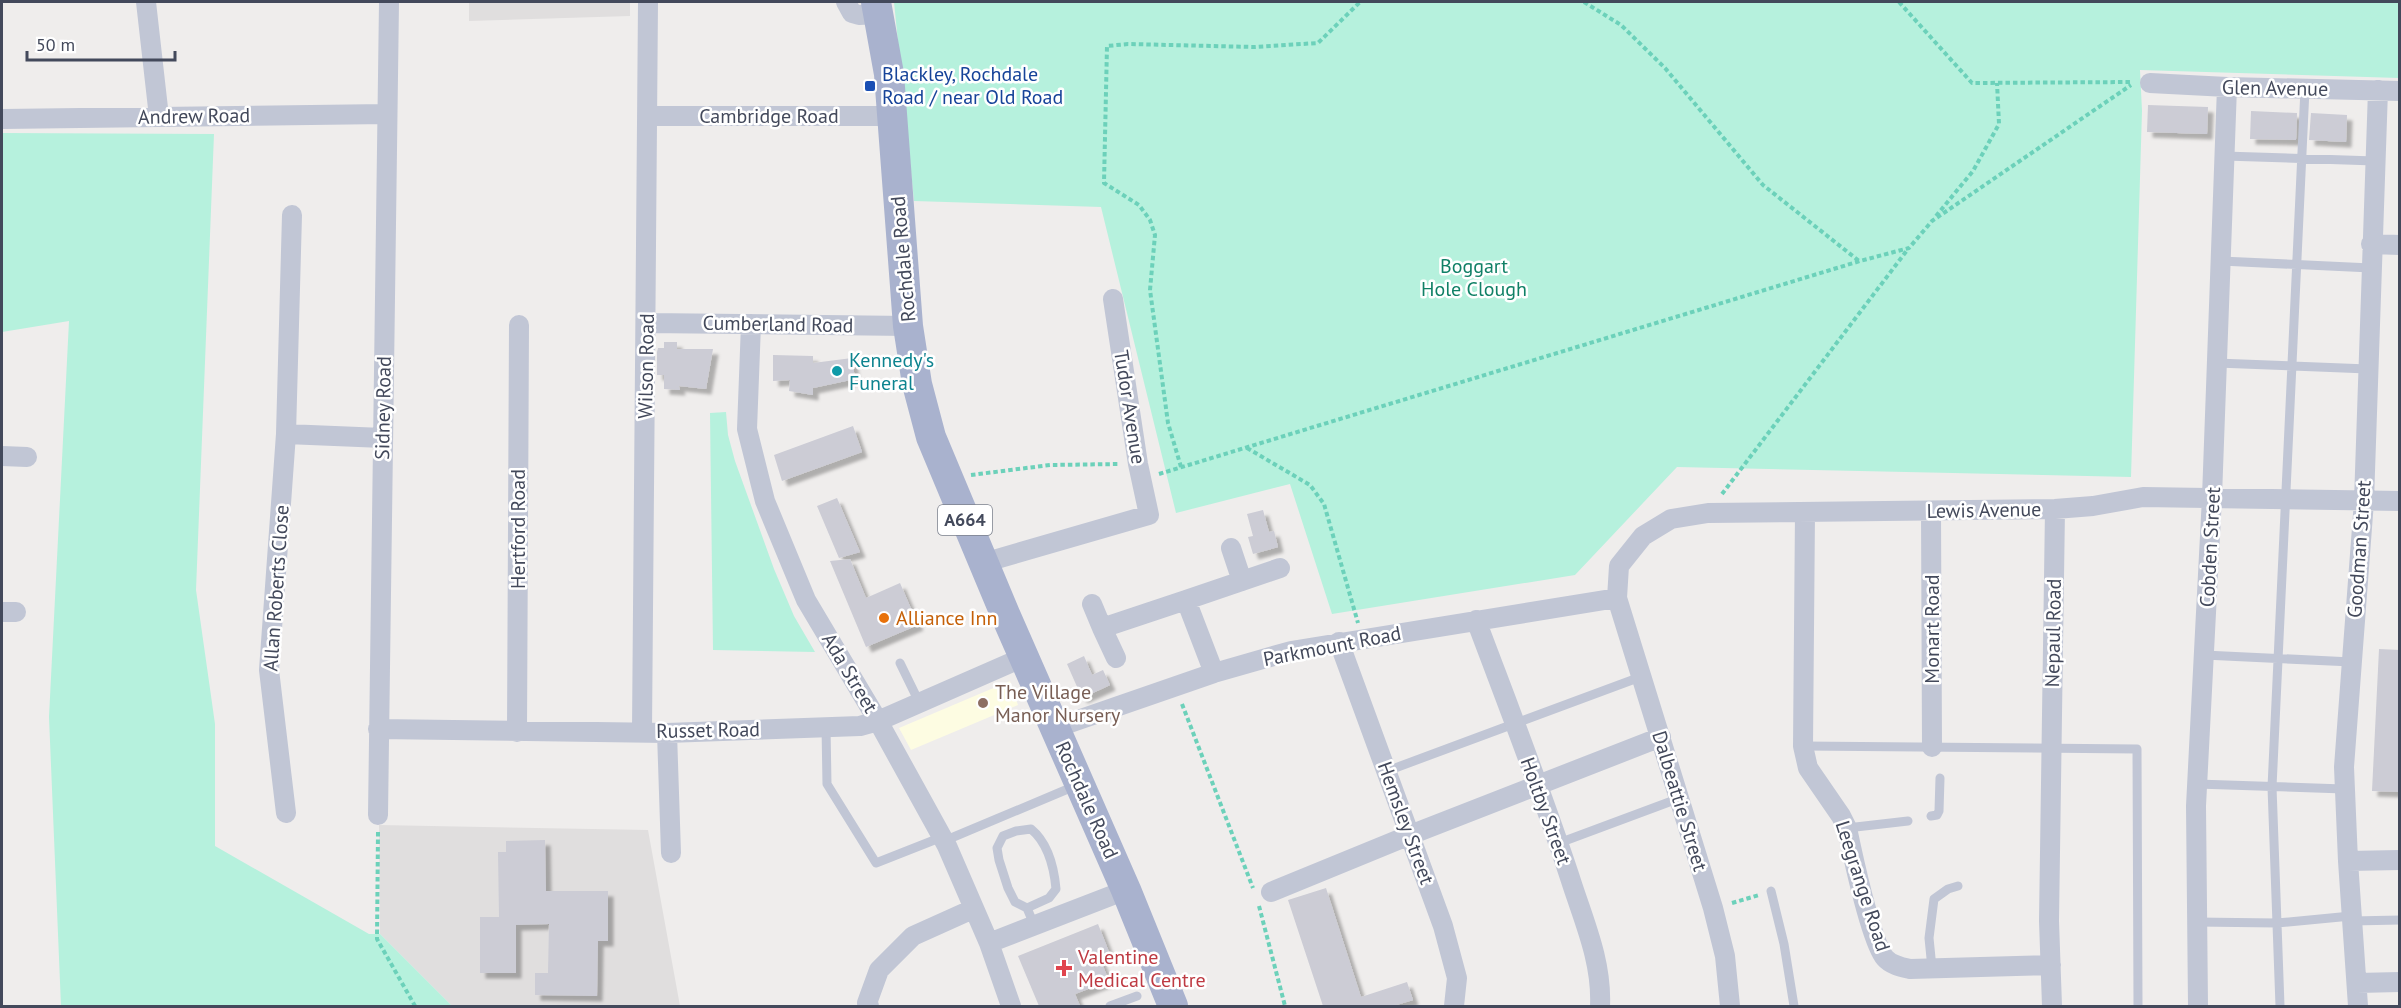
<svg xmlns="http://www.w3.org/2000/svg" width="2401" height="1008" font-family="'PT Sans',sans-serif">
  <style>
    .commercial { fill: #fdfce2 }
    .education { fill: #e0dede }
    .green { fill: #b6f1dd }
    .building { fill: #ccccd5; filter: url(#shadow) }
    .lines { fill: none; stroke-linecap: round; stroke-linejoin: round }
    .path { stroke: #6cd1ba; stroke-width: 4; stroke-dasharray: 4.5 3; stroke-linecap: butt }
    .lane { stroke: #c1c6d5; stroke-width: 9 }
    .street { stroke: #c1c6d5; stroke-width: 20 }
    .primary { stroke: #a9b2ce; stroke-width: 30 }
    .transit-dot { fill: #1a4fb4; stroke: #fff; stroke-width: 2 }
    .culture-dot { fill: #0f9aa8; stroke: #fff; stroke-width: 2 }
    .food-dot { fill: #e8710a; stroke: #fff; stroke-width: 2 }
    .education-dot { fill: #8d6e63; stroke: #fff; stroke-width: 2 }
    .health-dot { fill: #e0444e; stroke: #fff; stroke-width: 2 }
    .labels { text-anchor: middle; stroke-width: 5; stroke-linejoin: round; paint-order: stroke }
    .shield { fill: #fff; stroke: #7b808c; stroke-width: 1.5 }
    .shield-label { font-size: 18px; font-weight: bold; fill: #43495b }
    .transit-label { font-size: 20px; fill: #164399; stroke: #fff; text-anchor: start }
    .street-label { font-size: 20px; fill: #43495b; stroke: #fff }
    .park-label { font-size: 20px; fill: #108066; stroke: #fff }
    .culture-label { font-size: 20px; fill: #0d838f; stroke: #fff; text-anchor: start }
    .food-label { font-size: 20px; fill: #c56008; stroke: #fff; text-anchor: start }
    .education-label { font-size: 20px; fill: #785e54; stroke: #fff; text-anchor: start }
    .health-label { font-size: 20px; fill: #be3a42; stroke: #fff; text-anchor: start }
  </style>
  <defs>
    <filter id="shadow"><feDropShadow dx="5.5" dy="5.5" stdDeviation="1.5" flood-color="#0004"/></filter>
  </defs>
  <rect width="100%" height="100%" fill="#efedec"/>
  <!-- commercial -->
  <path class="commercial" d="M1010,681L1018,705L911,750L899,728Z"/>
  <!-- education -->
  <path class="education" d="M469,2H630V16L469,21Z
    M379,825L648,830L680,1006H452L380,934Z"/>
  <!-- green -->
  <path class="green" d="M894,2H2399V78L2140,70L2142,111L2131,477L1677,467L1575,575L1332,614L1290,484L1176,513L1101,207L914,201Z
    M2,133L214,134L196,590L215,724V846L369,934H380L452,1006H61L49,717L69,321L2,332Z
    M726,412L728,435L735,461L774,569L794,616L815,652L713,650L710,413Z"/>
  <!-- building -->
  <path class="building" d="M2148,105L2208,107L2207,134L2147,132Z
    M2251,111L2297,113L2296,140L2250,139Z
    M2311,113L2347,115L2346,142L2309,140Z
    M664,342H677V349H713L706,389L679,386L680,390L664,389V375H657V352L658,348H664Z
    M773,355L813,356V363L852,358L855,379L813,388V395L789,391L790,380L773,381Z
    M853,426L862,452L782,481L774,455Z
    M837,498L860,552L839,558L817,506Z
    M1263,510L1269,532L1274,531L1278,547L1253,554L1248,537L1253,536L1247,514Z
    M850,559L866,598L900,583L918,625L866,647L830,561Z
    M2379,649L2400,650L2399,792L2372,791Z
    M1084,656L1092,675L1103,670L1110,685L1082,698L1067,664Z
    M545,840L546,891H608V941H598L597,996L535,995V973H548L549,924L516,925V973H480V917H499L498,852H506V841Z
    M1326,888L1361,997L1407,982L1413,1000L1393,1006H1323L1288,900Z
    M1098,924L1109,952L1099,956L1109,981L1075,994L1080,1006H1039L1018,956Z"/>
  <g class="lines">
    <!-- path -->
    <path class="path" d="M1584,2L1621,25L1665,68L1763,185L1859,261
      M1899,2L1972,83L2132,82
      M1936,216L1973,171L1999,124L1997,83
      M1247,448L1310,485L1324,504L1358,623
      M1181,467L1168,423L1150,290L1155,235L1150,220L1139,205L1104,183L1107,46L1128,44L1254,47L1318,43L1360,2
      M1159,474L1860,261L1909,248L1932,221L2131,85
      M971,475L1050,465L1119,464
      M1722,494L1908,249
      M1182,704L1253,888
      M378,832L377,939L415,1006
      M1732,903L1759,895
      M1259,906L1285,1006"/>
    <!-- lane -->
    <path class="lane" d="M2224,156L2375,161
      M2221,261L2371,268
      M2217,363L2368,369
      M2204,655L2352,662
      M900,663L919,702
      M826,727L827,784L876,863L942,837
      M1803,746L2137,749L2138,1006
      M1387,771L1643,676
      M2197,784L2344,789
      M1931,816L1937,815L1939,811L1940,778
      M1847,828L1908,821
      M944,841L1075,786
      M1559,843L1680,798
      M1771,891L1784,944L1794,1006
      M1027,908L1049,898L1056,889C1054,867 1048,843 1031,829L1016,831L1003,836L997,848L999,860L1008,888L1015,902L1027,908L1035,927
      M2352,921L2400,920
      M2196,922L2277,923L2351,916
      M1932,968L1929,938L1934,899L1948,889L1958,886
      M1110,1006L1137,996
      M2280,1006L2272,787L2305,89"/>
    <!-- street -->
    <path class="street" d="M146,2L159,117
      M846,2L852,13L859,15L879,14
      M2150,83L2227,87L2400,91
      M647,116H892
      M2,119L386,114
      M2371,244L2400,245
      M647,323L908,326
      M751,324L747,429L765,501L806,600L878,721L947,846L989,943L1011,1006
      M286,434L383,438
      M2,456L27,457
      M1931,511L1932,747
      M1805,512L1803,746L1808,768L1841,816L1847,828C1852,852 1871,942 1885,958C1891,965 1901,967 1910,969L2051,965
      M1231,548L1242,581
      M983,563L1149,515L1138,464L1113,299
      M1186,600L1280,568
      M1092,604L1102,628L1186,600L1214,673
      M2,612H16
      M1476,620C1509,708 1544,797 1573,887C1586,926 1602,964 1600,1006
      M1102,628L1116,658
      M1339,642L1443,926L1457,978L1454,1006
      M1055,728L1214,673L1291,651L1617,598
      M378,729L667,733L860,726L878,721L1024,657
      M642,731L648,2
      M517,732L519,325
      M667,733L671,853
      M286,813L269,670L286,434L292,215
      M378,815L389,2
      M2348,861L2400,860
      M1271,892L1410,835L1661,737
      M989,943L1126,890
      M2357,983L2400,982
      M869,1006L867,1003L879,970L913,936L973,909
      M1730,1006L1725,956L1713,908L1617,598L1619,566L1643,536L1671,519L1708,513L2055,509L2093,506L2143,497L2400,501
      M2052,1006L2049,921L2055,509
      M2198,1006L2196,806L2212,497L2227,87
      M2358,1006L2348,861L2344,767L2364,501L2378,90"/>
    <!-- primary -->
    <path class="primary" d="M876,2L889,74L908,326L917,384L931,437L1005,614L1126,890L1173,1006"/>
  </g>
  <!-- markers -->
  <rect class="transit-dot" x="864" y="80" width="12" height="12" rx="3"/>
  <circle class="culture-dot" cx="837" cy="371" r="6"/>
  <circle class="food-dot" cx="884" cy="618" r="6"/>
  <circle class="education-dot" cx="983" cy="703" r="6"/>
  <path class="health-dot" d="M1061 959h6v6h6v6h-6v6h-6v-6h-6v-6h6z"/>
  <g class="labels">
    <!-- shield labels -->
    <rect class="shield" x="938" y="505" width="54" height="30" rx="4.5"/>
    <g class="shield-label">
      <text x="965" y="526">A664</text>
    </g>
    <!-- transit labels -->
    <g class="transit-label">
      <text x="882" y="81">Blackley, Rochdale<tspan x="882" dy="23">Road / near Old Road</tspan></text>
    </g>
    <!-- street labels -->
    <g class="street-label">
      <text transform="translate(2275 88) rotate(1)" y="7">Glen Avenue</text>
      <text transform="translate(194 116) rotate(-1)" y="7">Andrew Road</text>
      <text x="769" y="123">Cambridge Road</text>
      <text transform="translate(903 259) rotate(-95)" y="7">Rochdale Road</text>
      <text transform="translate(778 324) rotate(1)" y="7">Cumberland Road</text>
      <text transform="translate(646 366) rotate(-89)" y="7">Wilson Road</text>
      <text transform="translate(1130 407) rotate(81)" y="7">Tudor Avenue</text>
      <text transform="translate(383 408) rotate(-89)" y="7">Sidney Road</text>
      <text transform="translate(1984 510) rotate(-1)" y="7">Lewis Avenue</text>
      <text transform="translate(518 529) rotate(-90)" y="7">Hertford Road</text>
      <text transform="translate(2210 547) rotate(-87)" y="7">Cobden Street</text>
      <text transform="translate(2359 549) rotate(-86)" y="7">Goodman Street</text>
      <text transform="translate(276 588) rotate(-86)" y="7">Allan Roberts Close</text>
      <text transform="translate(1932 629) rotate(-90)" y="7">Monart Road</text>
      <text transform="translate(2053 633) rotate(-89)" y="7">Nepaul Road</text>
      <text transform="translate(1332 646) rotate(-11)" y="7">Parkmount Road</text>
      <text transform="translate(850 673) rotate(59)" y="7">Ada Street</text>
      <text transform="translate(708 730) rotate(-1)" y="7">Russet Road</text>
      <text transform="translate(1087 800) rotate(66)" y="7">Rochdale Road</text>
      <text transform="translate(1680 801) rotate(73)" y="7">Dalbeattie Street</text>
      <text transform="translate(1546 811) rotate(70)" y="7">Holtby Street</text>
      <text transform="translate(1406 823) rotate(70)" y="7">Hemsley Street</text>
      <text transform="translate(1863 886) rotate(72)" y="7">Leegrange Road</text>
    </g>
    <!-- park labels -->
    <g class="park-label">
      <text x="1474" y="273">Boggart<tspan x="1474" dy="23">Hole Clough</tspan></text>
    </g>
    <!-- culture labels -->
    <g class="culture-label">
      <text x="849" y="367">Kennedy's<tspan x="849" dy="23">Funeral</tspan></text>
    </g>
    <!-- food labels -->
    <g class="food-label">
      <text x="896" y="625">Alliance Inn</text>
    </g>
    <!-- education labels -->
    <g class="education-label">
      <text x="995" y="699">The Village<tspan x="995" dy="23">Manor Nursery</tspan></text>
    </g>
    <!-- health labels -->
    <g class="health-label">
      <text x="1078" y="964">Valentine<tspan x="1078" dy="23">Medical Centre</tspan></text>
    </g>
  </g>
  <!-- border -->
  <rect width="2401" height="1008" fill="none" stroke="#43495b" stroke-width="6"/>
  <!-- scale -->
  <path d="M27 51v9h148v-9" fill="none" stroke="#43495b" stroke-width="3"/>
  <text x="36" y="51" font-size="18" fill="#43495b" stroke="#ffffff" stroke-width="4.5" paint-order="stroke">50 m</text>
</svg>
